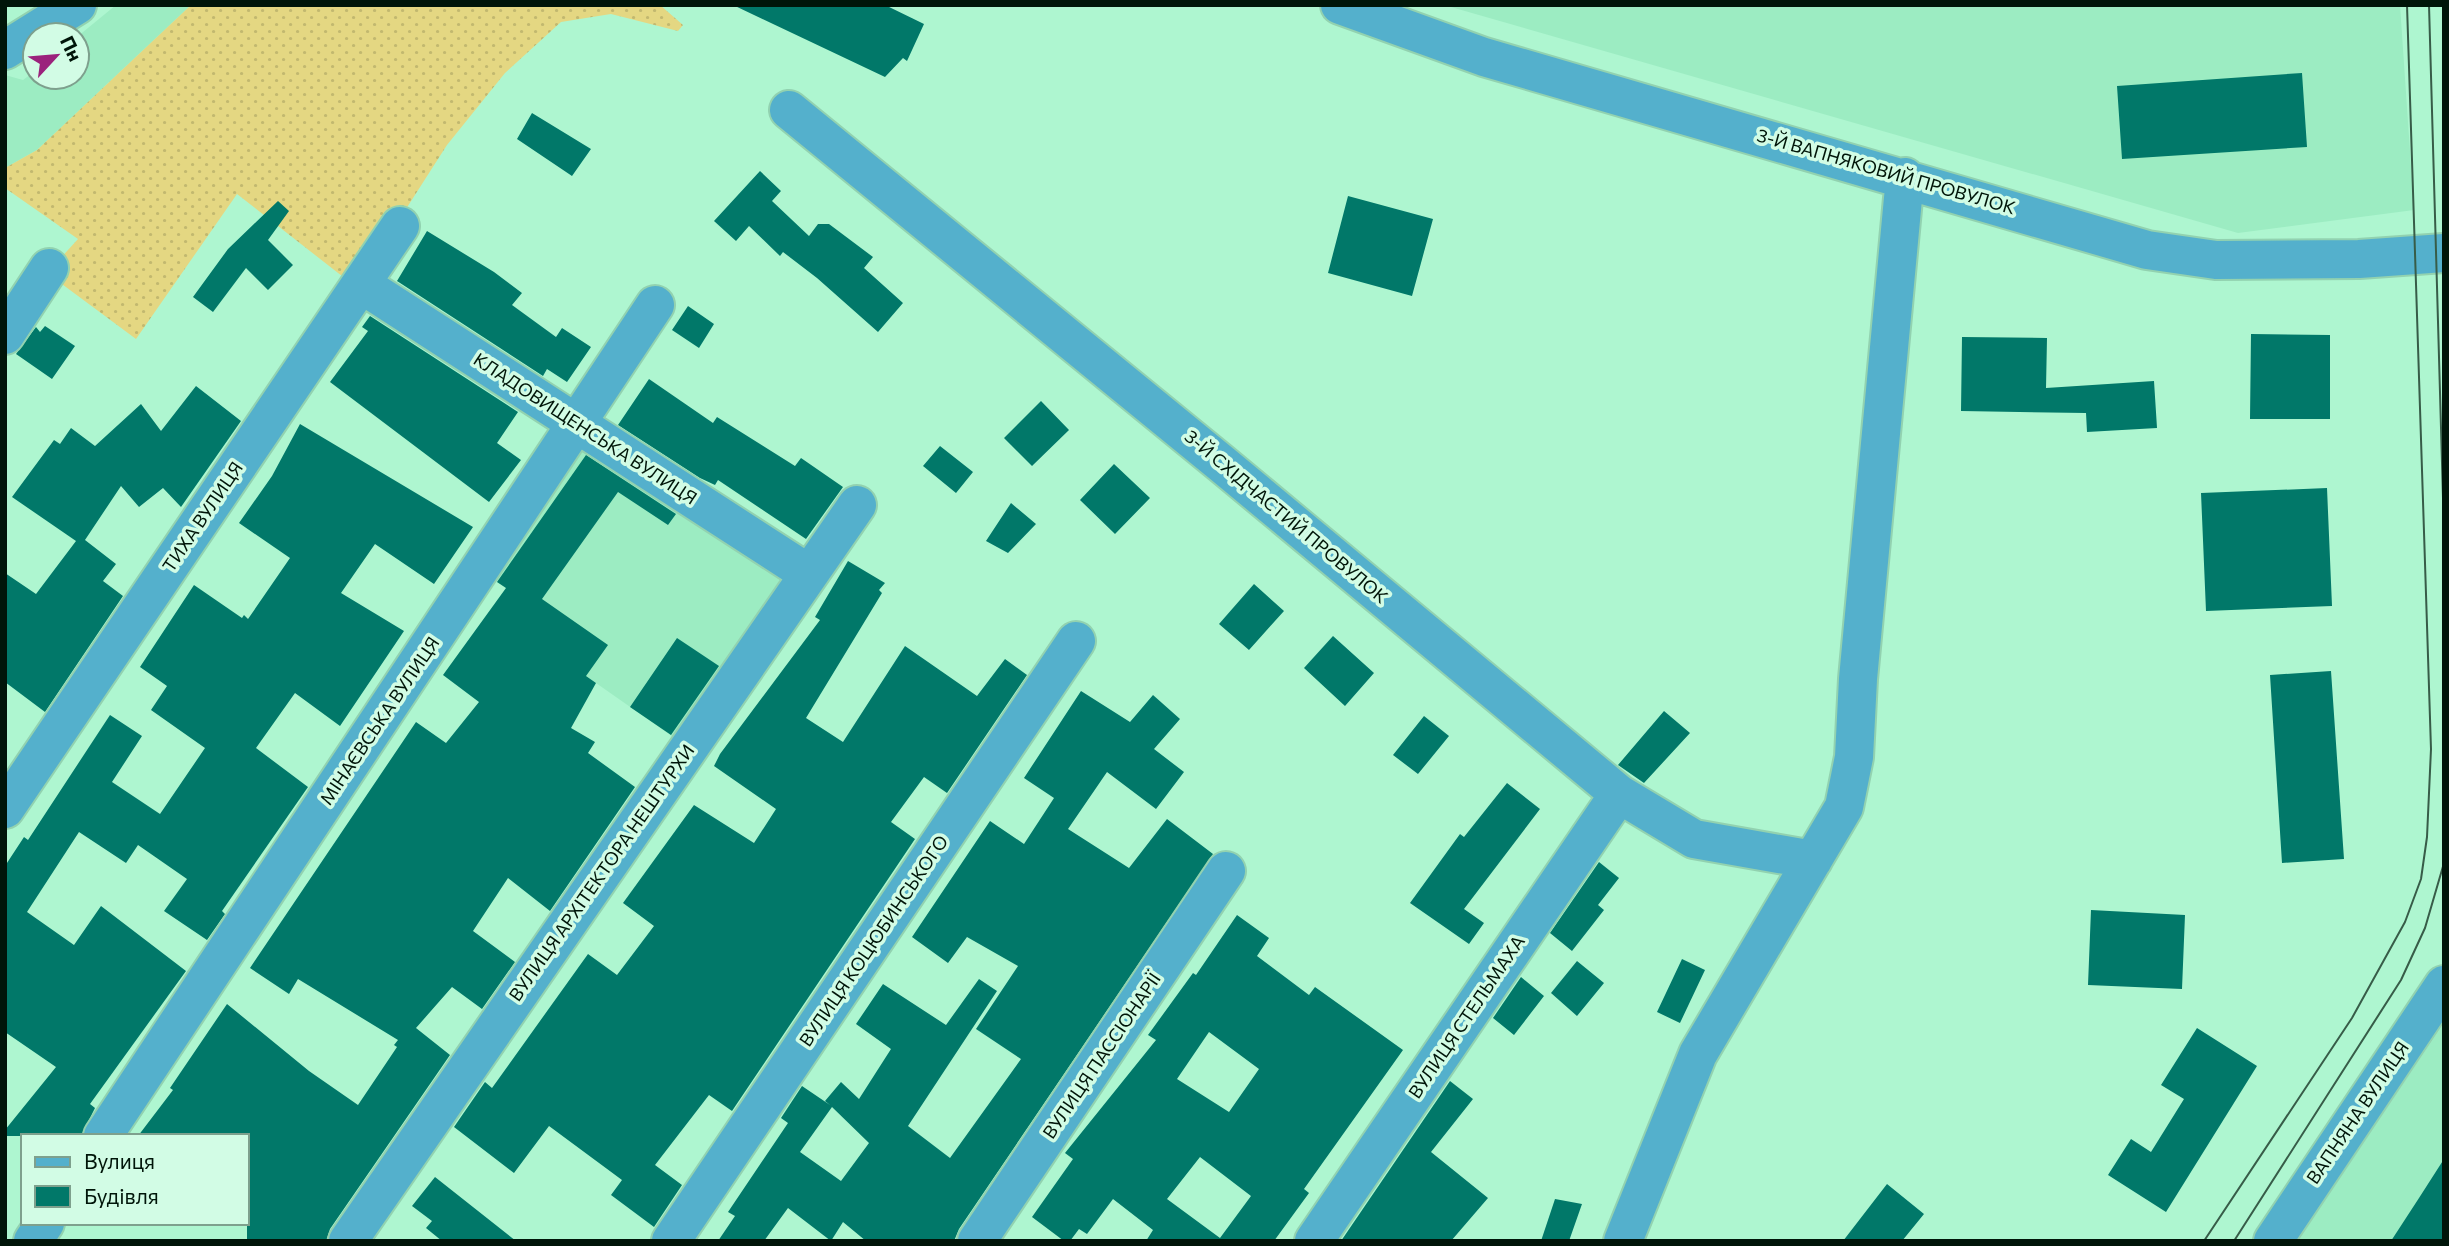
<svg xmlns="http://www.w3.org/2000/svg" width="2449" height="1246" font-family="Commissioner,sans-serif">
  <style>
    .built { fill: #9cecc2 }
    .grass { fill: url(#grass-dots) }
    .building { fill: #017869; fill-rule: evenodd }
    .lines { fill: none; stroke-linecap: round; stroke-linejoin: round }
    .minor-casing { stroke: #92d2b0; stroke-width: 42 }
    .minor { stroke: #54b0cc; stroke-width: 38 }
    .tram { stroke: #375c48; stroke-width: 2 }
    .labels { text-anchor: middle; stroke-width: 7; stroke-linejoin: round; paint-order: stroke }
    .street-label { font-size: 18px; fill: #001509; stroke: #d2fce5 }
  </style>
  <defs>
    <pattern id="grass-dots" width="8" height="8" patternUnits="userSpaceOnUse" patternTransform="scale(1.75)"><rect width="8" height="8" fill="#e4d782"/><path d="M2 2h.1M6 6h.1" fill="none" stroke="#c2b86f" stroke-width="1.8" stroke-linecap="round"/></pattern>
  </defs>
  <rect width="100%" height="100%" fill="#aef6d0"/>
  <!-- built -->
  <path class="built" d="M116,5H191L37,150L5,168V75L23,80L35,71V77H77V37Z
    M1444,5H2400L2414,210L2238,233Z
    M584,426L802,579L686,746L536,641L551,620L483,571Z
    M2444,1023V1241H2297Z"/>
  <!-- grass -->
  <path class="grass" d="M191,5H660L683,25L678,31L611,14L561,22L505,73L447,145L356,287L237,194L136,339L47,273L78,239L5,188V168L37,150Z"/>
  <!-- building -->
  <path class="building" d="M733,5H885L924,24L907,61L903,58L885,77Z
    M2302,73L2307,147L2122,159L2117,86Z
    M532,113L591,149L572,176L517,139Z
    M760,171L781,191L772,201L809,236L818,224H829L873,257L864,268L903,303L878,332L817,278L783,252L780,256L749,226L736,241L714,221Z
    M1348,196L1433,219L1412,296L1328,273Z
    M278,201L289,211L268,240L293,265L268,290L246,268L213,312L193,297L228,249Z
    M427,231L494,272L522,293L512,305L556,337L562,328L591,347L567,382L547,369L543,376L397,281Z
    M688,306L714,324L699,348L672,330Z
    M370,316L518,412L497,443L521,460L489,502L330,382L368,331L362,327Z
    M45,326L75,346L52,379L16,354L36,327L40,332Z
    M2251,334L2330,335V419H2250Z
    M1962,337L2047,338L2046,388L2154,381L2157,428L2087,432L2086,413L1961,411Z
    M649,379L713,423L717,417L795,466L801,458L843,487L806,539L718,480L715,485L700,478L618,425Z
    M196,386L241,421L181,507L163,488L139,507L121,486L85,540L116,564L103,581L123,596L45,712L5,682V573L36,594L76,541L12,497L54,440L60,444L71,428L95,446L141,404L161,431Z
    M1041,401L1069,430L1032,466L1004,438Z
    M300,424L473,527L434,584L375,544L341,593L404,631L340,726L295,693L256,748L308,787L222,911L225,914L207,940L164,911L187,879L138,845L126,863L79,832L27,912L74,945L101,906L186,971L90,1104L95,1108L81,1136H5V1130L56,1067L5,1032V866L24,837L28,840L110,715L142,736L112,782L160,814L205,748L151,710L167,686L140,667L194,585L242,618L244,615L248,619L290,558L239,523L272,476Z
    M940,446L973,472L956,493L923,466Z
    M586,455L676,514L668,525L618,492L542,599L608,645L586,676L596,683L571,728L595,742L588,753L635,787L550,911L508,878L473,931L515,962L482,1009L452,987L416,1028L450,1055L330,1229L326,1241H247V1136H138L173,1090L170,1088L227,1004L309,1071L358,1105L397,1047L394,1045L398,1040L298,979L289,994L250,968L416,722L446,743L479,702L443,675L506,588L497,582Z
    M1114,464L1150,498L1115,534L1080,500Z
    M2327,488L2332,606L2206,611L2201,493Z
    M1011,503L1036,524L1008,553L986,541Z
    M848,561L885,583L879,590L882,593L806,718L843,742L905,646L977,696L1005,659L1027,675L947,793L924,777L891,822L915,839L732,1111L709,1095L655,1165L682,1185L654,1227L611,1195L622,1180L549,1126L514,1173L454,1127L485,1082L492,1088L588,954L617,975L654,926L623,903L694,805L754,843L776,809L714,766L720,754L820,620L815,617Z
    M1254,584L1284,611L1249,650L1219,624Z
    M1333,636L1374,673L1345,706L1304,668Z
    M677,638L719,666L671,735L630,707Z
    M2331,671L2344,859L2282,863L2270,675Z
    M1081,691L1130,722L1153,695L1180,719L1154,749L1184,772L1156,809L1107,772L1068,829L1129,868L1167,819L1213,854L959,1229L954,1241H866L843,1222L831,1241L788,1208L764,1241H718L735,1216L728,1212L788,1123L781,1118L802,1086L830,1105L825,1101L841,1082L859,1099L891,1049L856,1024L883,984L946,1025L979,979L997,991L908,1126L950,1158L1021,1059L976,1029L1018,966L967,937L948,963L912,937L990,821L1024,844L1054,798L1024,778ZM832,1107L869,1143L841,1181L800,1152Z
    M1664,711L1690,733L1644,783L1618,765Z
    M1424,716L1449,736L1418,774L1393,755Z
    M1507,783L1540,809L1464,909L1484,923L1469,944L1410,903L1460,834L1464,837Z
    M1599,862L1619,878L1598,905L1604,910L1572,951L1550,933Z
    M2091,910L2185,915L2182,989L2088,985Z
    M1237,915L1269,938L1257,956L1309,995L1315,987L1403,1050L1304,1189L1309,1193L1274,1241H1146L1153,1230L1113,1199L1087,1234L1079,1229L1070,1241H1064L1032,1217L1073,1159L1065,1153L1156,1040L1148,1035L1193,973L1196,975ZM1209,1032L1259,1069L1229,1112L1177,1079ZM1200,1157L1251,1196L1220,1238L1167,1199Z
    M1682,959L1705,970L1680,1023L1657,1012Z
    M1577,961L1604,983L1577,1016L1551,993Z
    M1521,977L1544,996L1514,1035L1493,1018Z
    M2197,1028L2257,1066L2166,1212L2108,1175L2131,1139L2151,1152L2184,1099L2161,1085Z
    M1450,1081L1473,1099L1431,1152L1488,1198L1451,1241H1341Z
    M2444,1159V1241H2391L2419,1198Z
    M435,1177L454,1192L516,1241H442L426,1228L432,1221L412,1206Z
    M1887,1184L1924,1214L1902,1241H1843Z
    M1555,1199L1582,1204L1569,1241H1541Z"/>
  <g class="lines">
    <!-- minor casing -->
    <g class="minor-casing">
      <path id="minor" d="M1340,5L1484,57L2147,250L2216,260L2359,259L2444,253
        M5,50L77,5
        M789,110L1222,464L1619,794L1694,839L1813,860
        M361,284L809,574
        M5,335L49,268
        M5,809L400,226
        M103,1136L655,305
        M33,1241L45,1223
        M348,1241L857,505
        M671,1241L1076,641
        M977,1241L1226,871
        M1314,1241L1619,794
        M1623,1241L1698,1054L1844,807L1854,757L1858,679L1905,177
        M2273,1241L2444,985"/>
    </g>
    <!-- minor -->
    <use href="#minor" class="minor"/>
    <!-- tram -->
    <path class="tram" d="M2429,5L2444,533
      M2204,1241L2352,1018L2405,922L2421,879L2427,837L2431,749L2407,5
      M2234,1241L2401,980L2425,928L2444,863"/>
  </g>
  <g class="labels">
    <!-- street labels -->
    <g class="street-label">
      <text transform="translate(1886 172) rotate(16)" y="6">3-Й ВАПНЯКОВИЙ ПРОВУЛОК</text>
      <text transform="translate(585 429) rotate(33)" y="6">КЛАДОВИЩЕНСЬКА ВУЛИЦЯ</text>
      <text transform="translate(203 517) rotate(-56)" y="6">ТИХА ВУЛИЦЯ</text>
      <text transform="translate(1286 517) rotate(40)" y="6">3-Й СХІДЧАСТИЙ ПРОВУЛОК</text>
      <text transform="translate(380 721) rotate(-56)" y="6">МІНАЄВСЬКА ВУЛИЦЯ</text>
      <text transform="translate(602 873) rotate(-55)" y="6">ВУЛИЦЯ АРХІТЕКТОРА НЕШТУРХИ</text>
      <text transform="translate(874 941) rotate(-56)" y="6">ВУЛИЦЯ КОЦЮБИНСЬКОГО</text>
      <text transform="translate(1467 1017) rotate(-56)" y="6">ВУЛИЦЯ СТЕЛЬМАХА</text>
      <text transform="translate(1102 1056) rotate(-56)" y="6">ВУЛИЦЯ ПАССІОНАРІЇ</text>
      <text transform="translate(2358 1113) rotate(-56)" y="6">ВАПНЯНА ВУЛИЦЯ</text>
    </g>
  </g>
  <!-- border -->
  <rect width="2449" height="1246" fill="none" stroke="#001509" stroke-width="14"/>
  <!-- legend -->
  <rect x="21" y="1134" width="228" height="91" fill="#d2fce5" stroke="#7ea08d" stroke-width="2"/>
  <rect x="35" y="1157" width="35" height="10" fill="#54b0cc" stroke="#7ea08d" stroke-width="2"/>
  <text x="84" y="1169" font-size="21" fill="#001509">Вулиця</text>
  <rect x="35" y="1186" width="35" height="21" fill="#017869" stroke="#7ea08d" stroke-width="2"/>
  <text x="84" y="1204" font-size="21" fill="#001509">Будівля</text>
  <!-- north arrow -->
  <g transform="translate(56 56) rotate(64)"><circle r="33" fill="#d2fce5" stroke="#7ea08d" stroke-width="2"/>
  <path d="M0-5L12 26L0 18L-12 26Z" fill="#9b227c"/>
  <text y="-10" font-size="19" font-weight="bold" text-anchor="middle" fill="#001509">Пн</text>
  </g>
</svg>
